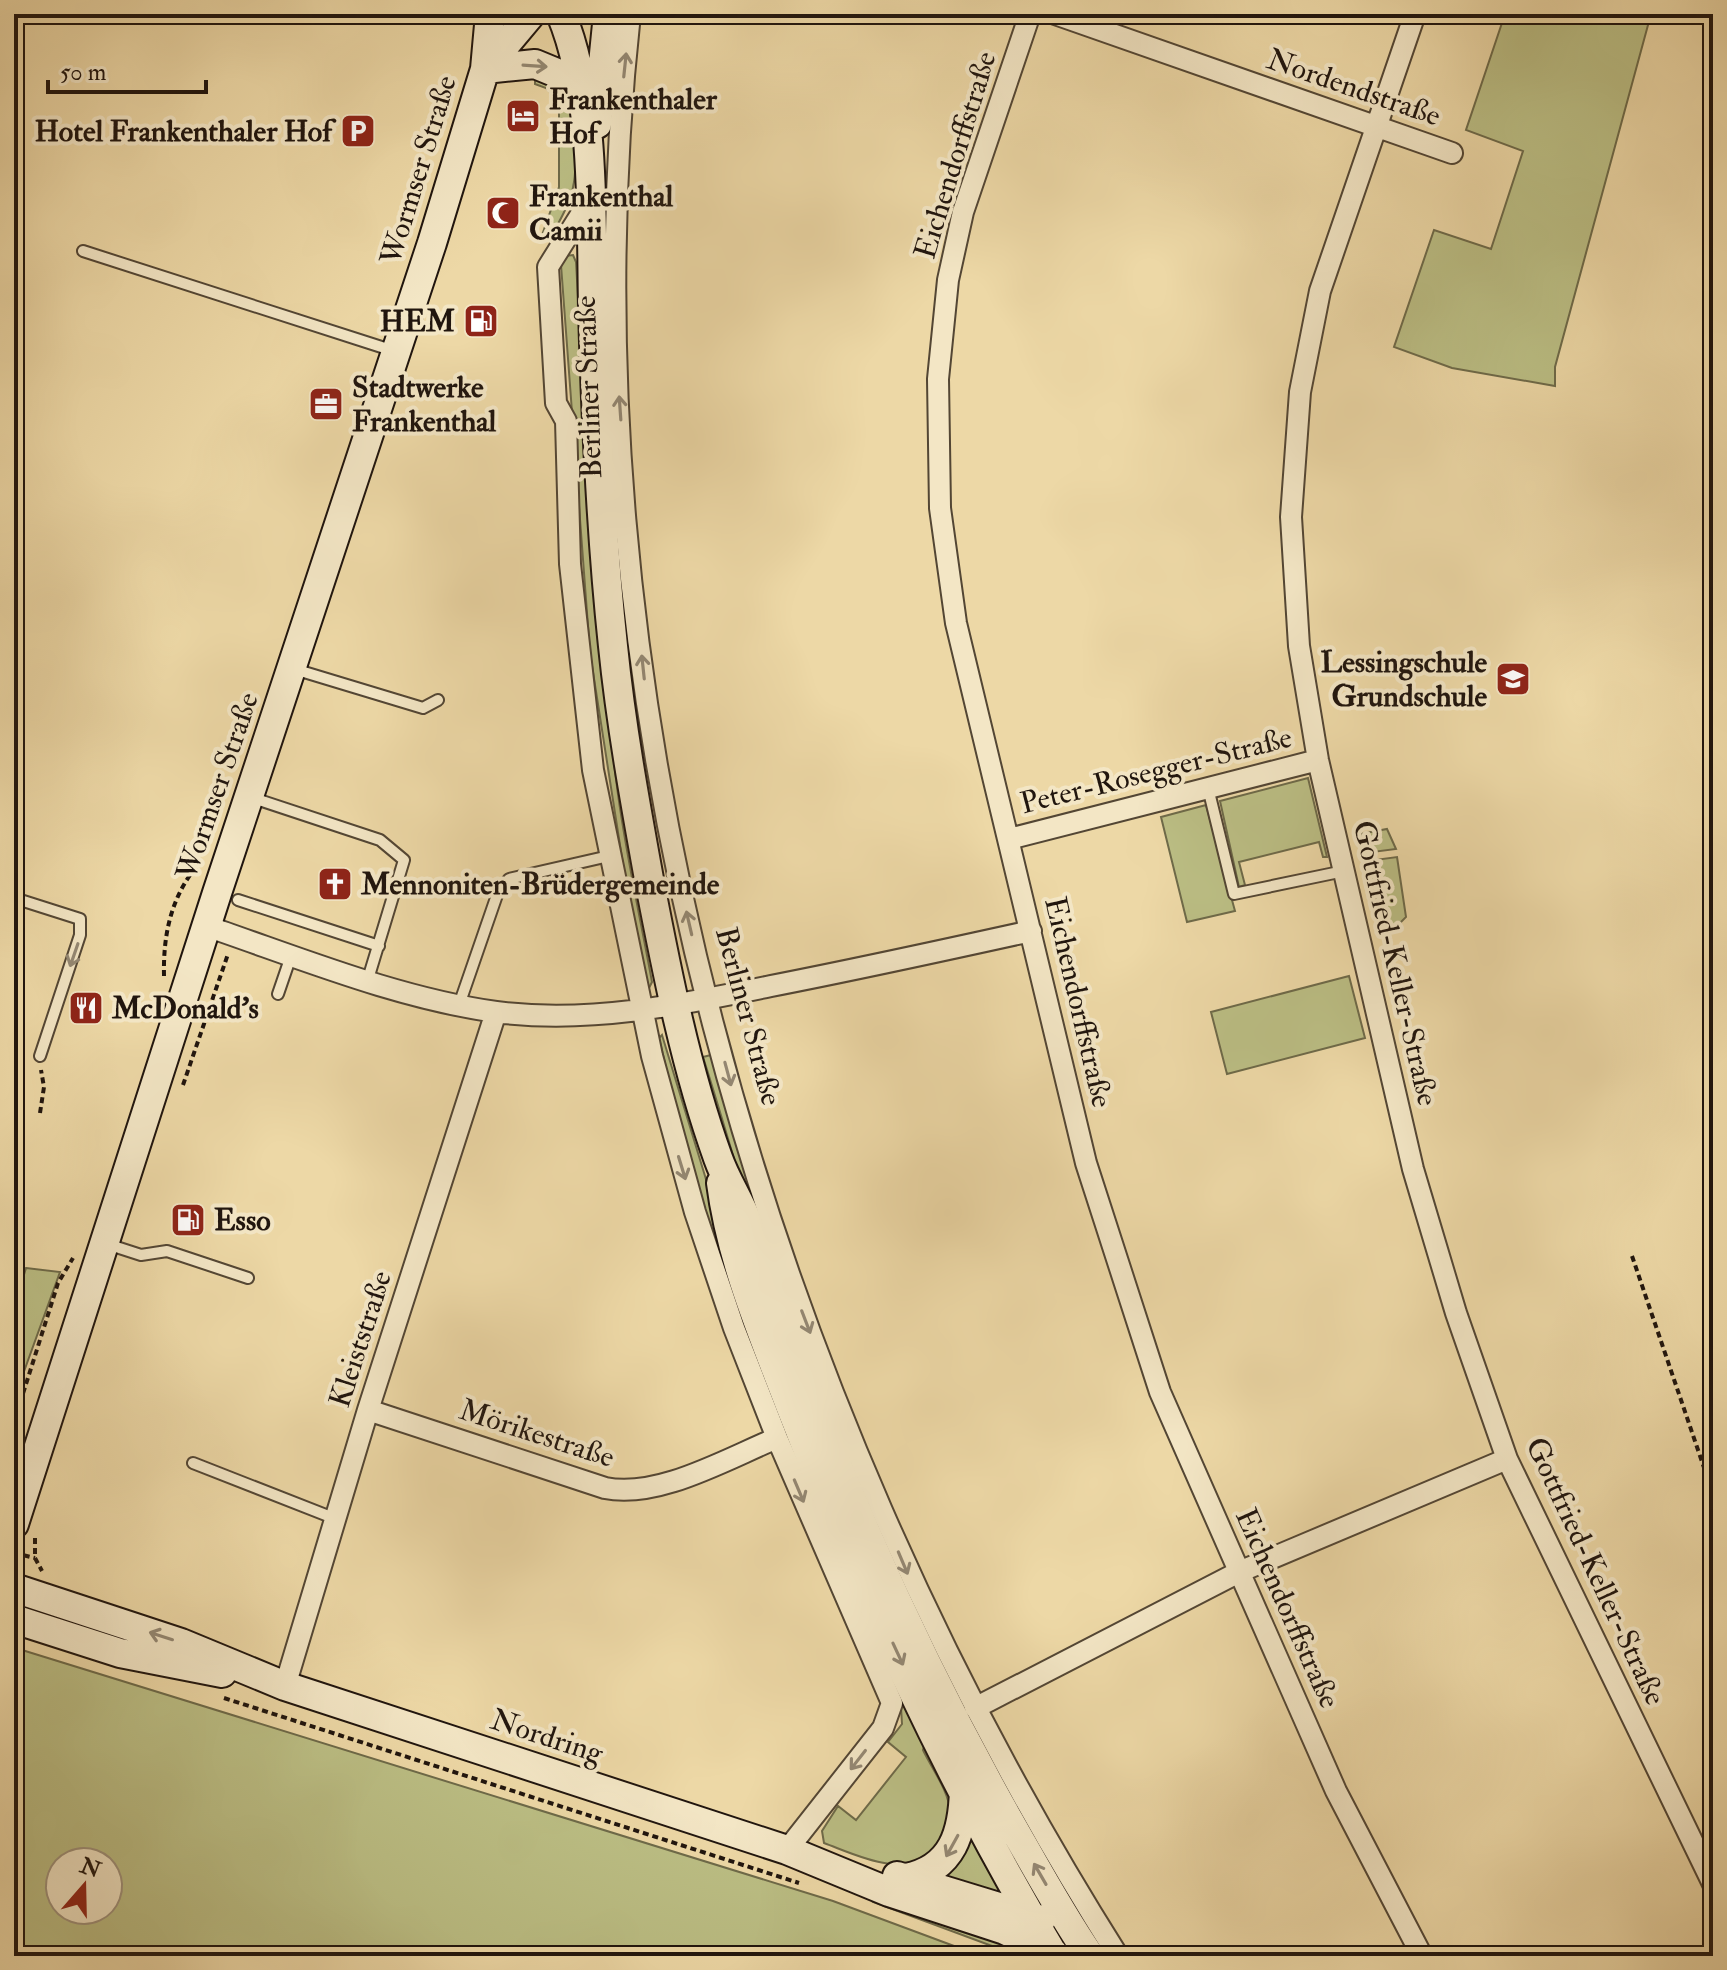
<svg xmlns="http://www.w3.org/2000/svg" width="1727" height="1970" font-family="'IM FELL Double Pica',serif">
  <style>
    .green { fill: #bbbe84; stroke: #6e6a49; stroke-width: 2; fill-rule: evenodd }
    .lines { fill: none; stroke-linecap: round; stroke-linejoin: round }
    .service-casing { stroke: #534634; stroke-width: 14 }
    .minor-casing { stroke: #534634; stroke-width: 24 }
    .secondary-casing { stroke: #20150e; stroke-width: 32 }
    .path { stroke: #20150e; stroke-width: 4; stroke-dasharray: 6 4; stroke-linecap: butt }
    .service { stroke: #f3e6c5; stroke-width: 10 }
    .minor { stroke: #f3e6c5; stroke-width: 20 }
    .secondary { stroke: #f3e6c5; stroke-width: 28 }
    .oneway { stroke: #948873 }
    .labels { text-anchor: middle; stroke-width: 8; stroke-linejoin: round; paint-order: stroke }
    .street-label { font-size: 30px; fill: #20150e; stroke: #f3e6c5 }
    .poi-label { font-size: 30px; font-weight: bold; fill: #20150e; stroke: #f3e6c5; text-anchor: start }
  </style>
  <rect width="100%" height="100%" fill="#edd8a6"/>
  <filter id="stains"><feTurbulence type="fractalNoise" baseFrequency=".0025" numOctaves="4"/><feColorMatrix values="0 0 0 0 .2 0 0 0 0 .09 0 0 0 0 .02 0 0 0 .5 -.17"/></filter>
  <radialGradient id="worn" r=".72"><stop offset=".6" stop-color="#630" stop-opacity="0"/><stop offset="1" stop-color="#630" stop-opacity=".3"/></radialGradient>
  <!-- green -->
  <path class="green" d="M1505,14H1651L1555,367V386L1452,368L1394,347L1434,230L1491,249L1523,151L1466,130Z
    M535,77C544,80 558,83 563,90C576,105 577,162 574,182C571,203 559,222 549,240L542,235L559,187V101L546,88L535,84Z
    M573,255L576,262C586,435 595,607 616,779C624,847 640,915 652,982L649,988L642,986L590,653L561,265L565,256Z
    M1308,778L1327,857H1323L1319,842L1239,862L1245,885L1239,887L1220,801Z
    M1206,805L1235,911L1187,922L1161,817Z
    M1387,829L1396,849L1365,853L1360,834Z
    M1397,857L1406,917L1397,926L1383,929L1367,861Z
    M1349,976L1365,1038L1227,1074L1211,1012Z
    M662,1035L730,1258L928,1732L923,1750C931,1767 950,1793 950,1812C951,1826 944,1841 934,1850C902,1879 859,1856 824,1843L822,1831L838,1806L856,1820L906,1757L888,1742L902,1724L900,1691C846,1573 791,1456 746,1335C710,1239 682,1137 659,1038Z
    M711,1055L799,1336L893,1563L990,1756L1110,1956H1102C978,1761 874,1556 793,1340C758,1248 733,1151 703,1057Z
    M26,1268L60,1272L14,1399V1308Z
    M22,1650L833,1901L981,1956H14V1657ZM60,1862H108V1910H60Z
    M970,1818L1006,1899L937,1877Z
    M877,1890L1039,1956H1019L873,1902Z"/>
  <g class="lines">
    <!-- service casing -->
    <g class="service-casing">
      <path id="service" d="M83,251L394,351
        M294,669L423,708L438,700
        M1208,788L1234,894L1344,871
        M250,797L380,840L404,860L368,979
        M14,898L80,919V935L40,1056
        M238,900L379,946
        M278,994L291,956
        M459,1005L497,895L509,879L609,856
        M107,1244L141,1255L167,1251L248,1278
        M193,1463L336,1519"/>
    </g>
    <!-- minor casing -->
    <g class="minor-casing">
      <path id="minor" d="M630,14C557,682 762,1393 1118,1956
        M1030,14L963,212L948,280L938,379L940,508L956,623L1086,1163L1160,1392L1336,1791L1422,1956
        M1055,14L1452,153
        M1415,14L1320,291L1300,392L1291,517L1299,646L1318,760L1413,1169L1456,1313L1507,1459L1713,1884
        M590,200L548,267L556,403L566,421L570,564L593,770L652,1056L695,1212L734,1328L777,1438L892,1703L883,1728L787,1850
        M1009,839L1318,760
        M206,926C300,958 397,998 496,1012C589,1024 680,1005 771,986C858,969 945,950 1031,931
        M368,1410L605,1488C658,1499 726,1459 777,1438
        M285,1686L368,1410L496,1012
        M975,1708L1239,1572L1507,1459"/>
    </g>
    <!-- secondary casing -->
    <g class="secondary-casing">
      <path id="secondary" d="M561,14C596,98 591,217 593,308C596,421 601,534 613,646C621,725 635,802 649,879C667,973 686,1069 718,1158C726,1181 740,1201 748,1223C816,1428 900,1626 1006,1815C1033,1862 1059,1911 1090,1956
        M485,69L535,64L581,83
        M485,69L531,14
        M597,124L608,14
        M721,1183C731,1261 763,1335 791,1408C862,1591 952,1786 1053,1954
        M14,1524L217,893L432,243L485,69L490,14
        M14,1588L181,1643L285,1686L787,1850L889,1892L1005,1930L1053,1953
        M14,1619L120,1653L222,1673
        M897,1876L1041,1920
        M906,1878C953,1869 963,1832 964,1789"/>
    </g>
    <!-- path -->
    <path class="path" d="M164,976C163,932 172,893 202,860
      M183,1085L228,954
      M40,1113L44,1087L41,1070
      M1632,1256L1713,1494
      M14,1422L58,1283L73,1258
      M35,1538V1558L42,1571
      M14,1553L35,1558
      M224,1698L799,1883"/>
    <!-- service -->
    <use href="#service" class="service"/>
    <!-- minor -->
    <use href="#minor" class="minor"/>
    <!-- secondary -->
    <use href="#secondary" class="secondary"/>
  </g>
  <!-- one-way arrows -->
  <defs><path id="oneway-shaft" d="M-6 0H5M1.5-3L5.5 0L1.5 3" fill="none" stroke-width="1.6" stroke-linecap="round" stroke-linejoin="round" transform="scale(2)"/></defs>
  <g class="oneway">
    <use href="#oneway-shaft" transform="translate(625 65) rotate(-84)"/>
    <use href="#oneway-shaft" transform="translate(535 66) rotate(4)"/>
    <use href="#oneway-shaft" transform="translate(620 408) rotate(-94)"/>
    <use href="#oneway-shaft" transform="translate(643 667) rotate(-96)"/>
    <use href="#oneway-shaft" transform="translate(689 923) rotate(-103)"/>
    <use href="#oneway-shaft" transform="translate(74 955) rotate(109)"/>
    <use href="#oneway-shaft" transform="translate(728 1074) rotate(75)"/>
    <use href="#oneway-shaft" transform="translate(682 1168) rotate(73)"/>
    <use href="#oneway-shaft" transform="translate(806 1322) rotate(69)"/>
    <use href="#oneway-shaft" transform="translate(799 1491) rotate(67)"/>
    <use href="#oneway-shaft" transform="translate(903 1563) rotate(67)"/>
    <use href="#oneway-shaft" transform="translate(161 1636) rotate(-162)"/>
    <use href="#oneway-shaft" transform="translate(898 1654) rotate(65)"/>
    <use href="#oneway-shaft" transform="translate(858 1760) rotate(128)"/>
    <use href="#oneway-shaft" transform="translate(952 1846) rotate(119)"/>
    <use href="#oneway-shaft" transform="translate(1040 1874) rotate(-120)"/>
  </g>
  <!-- icons -->
  <defs>
    <g id="hotel-square" transform="scale(1.8)"><rect x="-9" y="-9" width="18" height="18" rx="4" fill="#8f2418" stroke="#f3e6c5"/><path d="M-6-4.5h1.5V1H6V5H4.5V3h-9V5H-6ZM-4 0a1.8 1.8 0 1 1 3.6 0ZM.5 0V-2.5h3Q6-2.5 6 0Z" fill="#fff"/></g>
    <g id="parking-square" transform="scale(1.8)"><rect x="-9" y="-9" width="18" height="18" rx="4" fill="#8f2418" stroke="#f3e6c5"/><path d="M-3.5-5.5H1a3.5 3.5 0 0 1 0 7H-1V5.5H-3.5ZM-1-3.4V-.6H.8a1.4 1.4 0 0 0 0-2.8Z" fill="#fff"/></g>
    <g id="mosque-square" transform="scale(1.8)"><rect x="-9" y="-9" width="18" height="18" rx="4" fill="#8f2418" stroke="#f3e6c5"/><path d="M3.5-4.9A6 6 0 1 0 3.5 4.9A5 5 0 1 1 3.5-4.9Z" fill="#fff"/></g>
    <g id="fuel-square" transform="scale(1.8)"><rect x="-9" y="-9" width="18" height="18" rx="4" fill="#8f2418" stroke="#f3e6c5"/><path d="M-5.5-6h7V0h2V4h1.3V-2.5L3-4.5l.8-.8L6-3V5H2.5V1h-1V6h-7ZM-4.2-4.7v3.2H.2V-4.7Z" fill="#fff"/></g>
    <g id="office-square" transform="scale(1.8)"><rect x="-9" y="-9" width="18" height="18" rx="4" fill="#8f2418" stroke="#f3e6c5"/><path d="M-6-3h4V-5.5h4V-3h4V5H-6ZM-1-4.5V-3h2v-1.5ZM-6 0V1H6V0Z" fill="#fff"/></g>
    <g id="school-square" transform="scale(1.8)"><rect x="-9" y="-9" width="18" height="18" rx="4" fill="#8f2418" stroke="#f3e6c5"/><path d="M0-5L7-2L0 1L-7-2ZM-4 1L0 2.5L4 1V4Q0 6-4 4Z" fill="#fff"/></g>
    <g id="church-square" transform="scale(1.8)"><rect x="-9" y="-9" width="18" height="18" rx="4" fill="#8f2418" stroke="#f3e6c5"/><path d="M-1.2-6h2.4v3.5h3.3v2.4h-3.3V6h-2.4V-.1h-3.3v-2.4h3.3Z" fill="#fff"/></g>
    <g id="restaurant-square" transform="scale(1.8)"><rect x="-9" y="-9" width="18" height="18" rx="4" fill="#8f2418" stroke="#f3e6c5"/><path d="M-5-6h1v4h1v-4h1v4h1v-4h1v5L-1.5 .5V6h-2V.5L-5-1ZM5-6V6H3V1.5H1.5Q1.5-4 5-6Z" fill="#fff"/></g>
  </defs>
  <g fill-rule="evenodd">
    <use href="#hotel-square" x="523" y="116"/>
    <use href="#parking-square" x="358" y="131"/>
    <use href="#mosque-square" x="503" y="213"/>
    <use href="#fuel-square" x="481" y="321"/>
    <use href="#office-square" x="326" y="404"/>
    <use href="#school-square" x="1513" y="679"/>
    <use href="#church-square" x="335" y="884"/>
    <use href="#restaurant-square" x="86" y="1008"/>
    <use href="#fuel-square" x="188" y="1220"/>
  </g>
  <g class="labels">
    <!-- street labels -->
    <g class="street-label">
      <text transform="translate(1354 87) rotate(19)" y="10">Nordendstraße</text>
      <text transform="translate(955 155) rotate(-73)" y="10">Eichendorffstraße</text>
      <text transform="translate(418 170) rotate(-73)" y="10">Wormser Straße</text>
      <text transform="translate(588 387) rotate(-92)" y="10">Berliner Straße</text>
      <text transform="translate(1156 770) rotate(-14)" y="10">Peter-Rosegger-Straße</text>
      <text transform="translate(217 786) rotate(-71)" y="10">Wormser Straße</text>
      <text transform="translate(1396 963) rotate(77)" y="10">Gottfried-Keller-Straße</text>
      <text transform="translate(1079 1002) rotate(77)" y="10">Eichendorffstraße</text>
      <text transform="translate(749 1016) rotate(75)" y="10">Berliner Straße</text>
      <text transform="translate(360 1339) rotate(-72)" y="10">Kleiststraße</text>
      <text transform="translate(537 1433) rotate(18)" y="10">Mörikestraße</text>
      <text transform="translate(1596 1571) rotate(65)" y="10">Gottfried-Keller-Straße</text>
      <text transform="translate(1288 1608) rotate(66)" y="10">Eichendorffstraße</text>
      <text transform="translate(547 1736) rotate(18)" y="10">Nordring</text>
    </g>
    <!-- poi labels -->
    <g class="poi-label">
      <text x="549" y="109">Frankenthaler<tspan x="549" dy="34">Hof</tspan></text>
      <text x="332" y="141" text-anchor="end">Hotel Frankenthaler Hof</text>
      <text x="529" y="206">Frankenthal<tspan x="529" dy="34">Camii</tspan></text>
      <text x="455" y="331" text-anchor="end">HEM</text>
      <text x="352" y="397">Stadtwerke<tspan x="352" dy="34">Frankenthal</tspan></text>
      <text x="1487" y="672" text-anchor="end">Lessingschule<tspan x="1487" dy="34">Grundschule</tspan></text>
      <text x="361" y="894">Mennoniten-Brüdergemeinde</text>
      <text x="112" y="1018">McDonald's</text>
      <text x="214" y="1230">Esso</text>
    </g>
  </g>
  <!-- margin -->
  <rect width="1727" height="1970" fill="none" stroke="#edd8a6" stroke-width="48"/>
  <rect x="16" y="16" width="1695" height="1938" fill="none" stroke="#20150e" stroke-width="4"/>
  <rect x="24" y="24" width="1679" height="1922" fill="none" stroke="#20150e" stroke-width="2"/>
  <!-- north arrow -->
  <g transform="translate(84 1886) rotate(20)"><circle r="38" fill="#f3e6c5" stroke="#9f927c" stroke-width="2"/>
  <path d="M0-6L14 30L0 20L-14 30Z" fill="#8f2418"/>
  <text y="-12" font-size="22" font-weight="bold" text-anchor="middle" fill="#20150e">N</text>
  </g>
  <!-- scale -->
  <path d="M48 80v12h158v-12" fill="none" stroke="#20150e" stroke-width="4"/>
  <text x="60" y="80" font-size="24" fill="#20150e" stroke="#f3e6c5" stroke-width="6" paint-order="stroke">50 m</text>
  <rect width="100%" height="100%" filter="url(#stains)"/>
  <rect width="100%" height="100%" fill="url(#worn)"/>
</svg>
